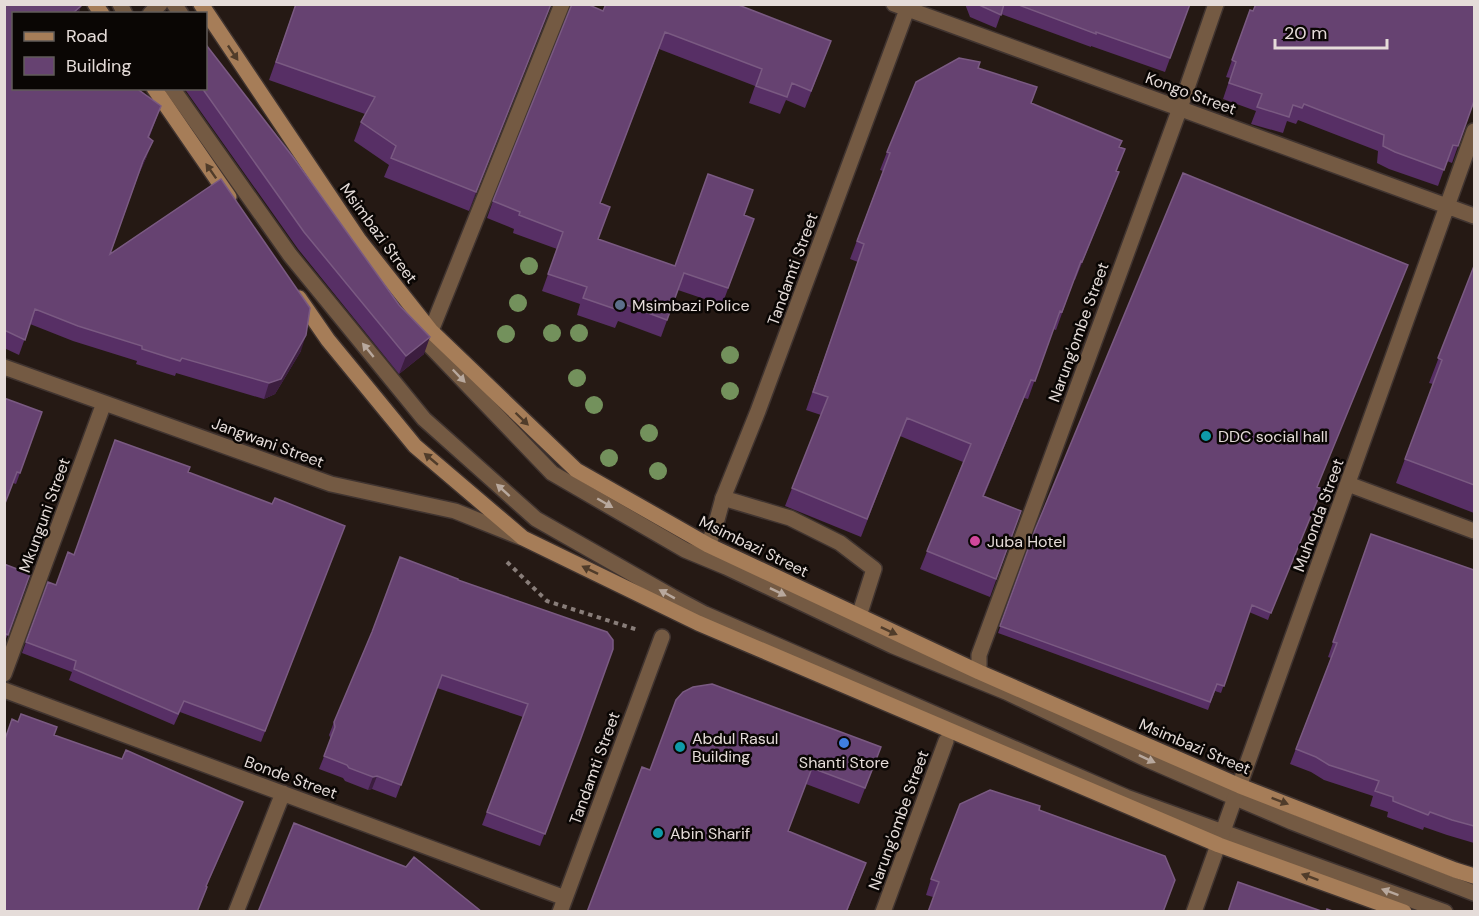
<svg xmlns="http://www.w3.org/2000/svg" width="1479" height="916" font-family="'DM Sans',sans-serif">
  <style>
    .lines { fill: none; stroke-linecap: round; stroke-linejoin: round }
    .lane-casing { stroke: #403430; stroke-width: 18 }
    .street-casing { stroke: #403430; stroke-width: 18 }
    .secondary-casing { stroke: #403430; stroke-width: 18 }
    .path { stroke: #887d79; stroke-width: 4; stroke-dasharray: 4.5 4.5; stroke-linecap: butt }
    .lane { stroke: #745a43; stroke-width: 15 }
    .street { stroke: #745a43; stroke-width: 15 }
    .secondary { stroke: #a67d58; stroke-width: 15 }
    .tree { fill: #73915c }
    .wall { fill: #572f65 }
    .shaded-wall { fill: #3c1e3f }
    .building { fill: #664271; stroke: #7a5a82; stroke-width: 1.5 }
    .oneway { fill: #503c2a }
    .oneway2 { fill: #b8a89d }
    .service-dot { fill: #5c6f8a; stroke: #0a0604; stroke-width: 2 }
    .culture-dot { fill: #0f9aa8; stroke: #0a0604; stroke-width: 2 }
    .hotel-dot { fill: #d1479c; stroke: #0a0604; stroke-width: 2 }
    .shop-dot { fill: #3f7fe0; stroke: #0a0604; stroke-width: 2 }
    .labels { text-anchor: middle; stroke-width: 5; stroke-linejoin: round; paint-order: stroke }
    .street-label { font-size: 16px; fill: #e5dcd9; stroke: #0a0604 }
    .poi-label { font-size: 16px; fill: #e5dcd9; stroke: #0a0604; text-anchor: start }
  </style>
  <rect width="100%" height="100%" fill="#251914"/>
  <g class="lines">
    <!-- lane casing -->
    <g class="lane-casing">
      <path id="lane" d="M120,4L125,14
        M174,4L181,14
        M172,88L290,255L424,419L536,519L673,597L705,614L1126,797L1445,912
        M414,329L552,473L685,550L726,567L893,646L1006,692L1146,759L1236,798L1292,822L1474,893
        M723,498L790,518L840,543L874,569L859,616"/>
    </g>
    <!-- street casing -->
    <g class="street-casing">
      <path id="street" d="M894,4L1474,216
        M150,14L160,4
        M431,331L562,4
        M4,367L331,484L455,511L520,537
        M1348,484L1474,531
        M708,545L715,527L723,498L758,411L909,4
        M979,672V655L1180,108L1216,4
        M4,674L104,403
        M4,690L565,898
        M236,912L283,793
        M560,912L662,637
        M883,912L946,741
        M1194,912L1474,131"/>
    </g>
    <!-- secondary casing -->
    <g class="secondary-casing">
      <path id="secondary" d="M95,4L102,14
        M201,4L359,240L431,331L576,470L708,545L979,672L1240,786L1455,870L1474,876
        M154,88L229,197
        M299,298L328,340L415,446L523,538L698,623L1219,845L1404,912"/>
    </g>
    <!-- path -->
    <path class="path" d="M507,562L547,601L638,630"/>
    <!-- lane -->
    <use href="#lane" class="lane"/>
    <!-- street -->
    <use href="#street" class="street"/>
    <!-- secondary -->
    <use href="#secondary" class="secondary"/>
  </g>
  <!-- trees -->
  <g class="tree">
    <circle cx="529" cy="266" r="9"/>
    <circle cx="518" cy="303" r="9"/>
    <circle cx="552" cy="333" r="9"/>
    <circle cx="579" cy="333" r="9"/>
    <circle cx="506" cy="334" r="9"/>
    <circle cx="730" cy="355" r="9"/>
    <circle cx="577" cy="378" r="9"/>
    <circle cx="730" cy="391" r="9"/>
    <circle cx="594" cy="405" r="9"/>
    <circle cx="649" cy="433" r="9"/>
    <circle cx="609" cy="458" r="9"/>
    <circle cx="658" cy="471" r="9"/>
  </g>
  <!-- wall -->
  <path class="wall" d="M4,4L81,6L78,14H14L161,106L149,138L147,156L138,176L110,254L301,351L275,394L264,399L176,373L175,376L136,364L137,361L73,341L30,324L19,355L4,348Z
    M296,4H551L469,211L384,177L389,165L354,141L361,122L365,114L269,80Z
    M965,4H1190L1165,72L1091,46V47L1001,14L996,28L970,17Z
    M1250,10L1474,101L1452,163L1447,161L1438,186L1389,169L1377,163L1378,151L1298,120L1296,124L1287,121L1283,133L1251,124L1256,111L1223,99L1230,78L1226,77Z
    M603,11L831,41L805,108L786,100L780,114L749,103L755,86L659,49L600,203L598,239L675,266L744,215L754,219L722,305L678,290L661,337L618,321L615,328L577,315L580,304L542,291L557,249L513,233L514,229L487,218L493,201Z
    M978,68L1031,103L1120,147L1117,172L1112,190L1075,280H1074L1056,330L1053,329L1028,399L1024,398L984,496L1021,511L990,597L920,569L963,462L900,436L861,537L785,506L821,415L806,410L858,262L850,259L883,171L880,170L887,152Z
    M184,88H206L424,354L399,374L298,249Z
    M1474,266V513L1396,483L1433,384L1429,383Z
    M4,398L42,412L16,484L13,483Z
    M188,472L272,504L345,526L261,742L180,712L174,725L69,680L72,672L22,653L48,582L56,585Z
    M1317,487L1268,620L1249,612L1221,693L1215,691L1208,710L998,633L1035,530Z
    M1371,534L1474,570V843L1447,835L1424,827L1423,830L1387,817L1388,812L1370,806L1373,796L1324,780L1311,772L1290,764L1331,658L1328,657Z
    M4,564L30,574L4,644Z
    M458,580L613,649L540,846L482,825L523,717L437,688L396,798L372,789L368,790L345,781L343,778L319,769L331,739L329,735L334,722Z
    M881,747L859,804L806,784L788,831L866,863L847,912H587L650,770Z
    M990,790L933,897L926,895L931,879Z"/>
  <!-- shaded-wall -->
  <path class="shaded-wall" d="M551,4L469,211L476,192Z
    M81,6L78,14H73Z
    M153,141L147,156L138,176L143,161Z
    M1119,172L1112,190L1075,280L1082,262Z
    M306,335L301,351L275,394L264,399L269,383Z
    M430,337L424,354L399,374L406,356Z
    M1031,380L1024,398L977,514L983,496Z
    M377,776L372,789L368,790L373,777Z
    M243,802L235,822L198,906L206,886Z"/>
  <!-- building -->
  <path class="building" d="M4,4H79L81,6L73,13V14H14V88H136L161,106L148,137L153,141L143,161L110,254L221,179L310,308L306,335L281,379L269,383L182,358L180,361L142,349V346L78,326L35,309L25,340L4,330Z
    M296,4H551L476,192L391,158L396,146L361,122L375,97L276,62Z
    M572,4H587L603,11L606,4H736L831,41L811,91L792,83L787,97L756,86L762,69L665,32L600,203L610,207L598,239L675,266L708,174L753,190L744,215L754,219L728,288L684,273L667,320L624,304L621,311L583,298L587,287L548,274L563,232L519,215L520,212L493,201Z
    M977,4H1004L1001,15Z
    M1016,4H1190L1170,58L1096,32V34Z
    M1256,4H1474V101L1458,146L1453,145L1444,170L1395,152L1383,146L1384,135L1304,104L1302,108L1293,105L1289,117L1257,107L1262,94L1229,83L1236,62L1232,60L1250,10L1253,11Z
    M207,46L293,157L399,305L430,337L406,356L304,232L202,88H206V47Z
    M959,58L980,62L978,68L1037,87L1031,103L1122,141L1119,147L1125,149L1116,171L1119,172L1082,262L1081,261L1062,312L1060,311L1035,381L1031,380L983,496L1021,511L996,579L927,551L971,444L907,418L867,519L792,488L828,397L813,392L864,244L857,241L890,153L887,152L916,82Z
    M1183,173L1408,265L1317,487L1322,489L1271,613L1252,605L1224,686L1217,684L1210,702L1000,626L1035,530Z
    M1474,266V485L1405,459L1442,360L1438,358Z
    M4,398L42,412L20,473L17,472L4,506Z
    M115,440L190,467L188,472L272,504L275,498L345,526L265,731L184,701L178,714L74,669L76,661L26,642L48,582L56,585L68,552L74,555Z
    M1371,534L1474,570V826L1452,820L1430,812L1428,815L1393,801V797L1375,791L1379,781L1329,765L1316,757L1296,749L1337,643L1333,642Z
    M400,557L458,579V580L607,632L613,640V649L581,738L545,834L487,812L528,704L442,675L401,785L377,776L373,777L349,768L347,765L324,756L335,727L334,722L372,632Z
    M4,564L30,574L8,635L4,633Z
    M712,684L881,747L865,788L812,768L788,831L866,863L846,912H587L642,767L650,770L676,700L683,692L693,687Z
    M21,714L57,727L54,735L122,759L126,750L243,802L206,886L207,887L197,912H4V742L12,719L18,722Z
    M990,790L1040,806L1039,810L1165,856L1175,880L1163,912H928L939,882L931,879L960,804Z
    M294,823L406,867L414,857L482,912H258Z
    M1238,882L1324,912H1228Z
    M1327,909L1335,912H1326Z"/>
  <!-- one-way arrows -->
  <defs><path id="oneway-solid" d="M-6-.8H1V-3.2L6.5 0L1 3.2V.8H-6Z" transform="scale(1.5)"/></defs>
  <g class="oneway">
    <use href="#oneway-solid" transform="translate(233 53) rotate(56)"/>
    <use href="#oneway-solid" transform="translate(211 171) rotate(-125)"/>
    <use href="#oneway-solid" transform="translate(522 419) rotate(44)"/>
    <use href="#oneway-solid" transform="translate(431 459) rotate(-140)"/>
    <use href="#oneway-solid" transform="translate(590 570) rotate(-154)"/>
    <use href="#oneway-solid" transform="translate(889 631) rotate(25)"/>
    <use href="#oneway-solid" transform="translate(1280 801) rotate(21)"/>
    <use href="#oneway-solid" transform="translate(1310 877) rotate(-160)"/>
  </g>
  <g class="oneway2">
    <use href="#oneway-solid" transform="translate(368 350) rotate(-129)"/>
    <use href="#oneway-solid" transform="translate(459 376) rotate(46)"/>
    <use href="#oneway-solid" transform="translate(503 490) rotate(-138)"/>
    <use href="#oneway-solid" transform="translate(605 503) rotate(30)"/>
    <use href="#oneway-solid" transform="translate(778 592) rotate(26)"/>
    <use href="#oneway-solid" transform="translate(667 594) rotate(-151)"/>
    <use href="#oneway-solid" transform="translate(1147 759) rotate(25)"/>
    <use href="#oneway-solid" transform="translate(1390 892) rotate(-160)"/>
  </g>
  <!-- markers -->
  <circle class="service-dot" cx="620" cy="305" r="6"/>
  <g class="culture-dot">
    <circle cx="1206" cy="436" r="6"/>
    <circle cx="680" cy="747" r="6"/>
    <circle cx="658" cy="833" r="6"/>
  </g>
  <circle class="hotel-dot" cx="975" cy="541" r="6"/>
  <circle class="shop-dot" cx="844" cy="743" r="6"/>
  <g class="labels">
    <!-- street labels -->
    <g class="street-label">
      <text transform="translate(1191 93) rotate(20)" y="6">Kongo Street</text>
      <text transform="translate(379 233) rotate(54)" y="6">Msimbazi Street</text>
      <text transform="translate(792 269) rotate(-70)" y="6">Tandamti Street</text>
      <text transform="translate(1078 332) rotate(-70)" y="6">Narung'ombe Street</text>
      <text transform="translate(268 442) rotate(20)" y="6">Jangwani Street</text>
      <text transform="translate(44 515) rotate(-70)" y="6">Mkunguni Street</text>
      <text transform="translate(1318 515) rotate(-70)" y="6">Muhonda Street</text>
      <text transform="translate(754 546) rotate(26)" y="6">Msimbazi Street</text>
      <text transform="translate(1195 746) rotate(23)" y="6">Msimbazi Street</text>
      <text transform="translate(594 768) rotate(-70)" y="6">Tandamti Street</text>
      <text transform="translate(291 777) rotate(20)" y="6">Bonde Street</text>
      <text transform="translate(898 820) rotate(-70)" y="6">Narung'ombe Street</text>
    </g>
    <!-- poi labels -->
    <g class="poi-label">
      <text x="632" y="311">Msimbazi Police</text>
      <text x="1218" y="442">DDC social hall</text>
      <text x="987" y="547">Juba Hotel</text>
      <text x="692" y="744">Abdul Rasul<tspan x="692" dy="18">Building</tspan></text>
      <text x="844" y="768" text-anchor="middle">Shanti Store</text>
      <text x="670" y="839">Abin Sharif</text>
    </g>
  </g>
  <!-- border -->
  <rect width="1479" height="916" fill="none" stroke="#e5dcd9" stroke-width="12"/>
  <!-- legend -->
  <rect x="12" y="12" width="195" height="78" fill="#0a0604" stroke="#625c59" stroke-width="1.5"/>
  <rect x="24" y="32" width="30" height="9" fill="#a67d58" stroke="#625c59" stroke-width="1.5"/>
  <text x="66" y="42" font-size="18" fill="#e5dcd9">Road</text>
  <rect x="24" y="57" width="30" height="18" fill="#664271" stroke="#625c59" stroke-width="1.5"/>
  <text x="66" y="72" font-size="18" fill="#e5dcd9">Building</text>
  <!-- scale -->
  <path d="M1275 39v9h112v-9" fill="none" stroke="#e5dcd9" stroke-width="3"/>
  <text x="1284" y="39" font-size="18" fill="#e5dcd9" stroke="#0a0604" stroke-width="4.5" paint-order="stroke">20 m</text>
</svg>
